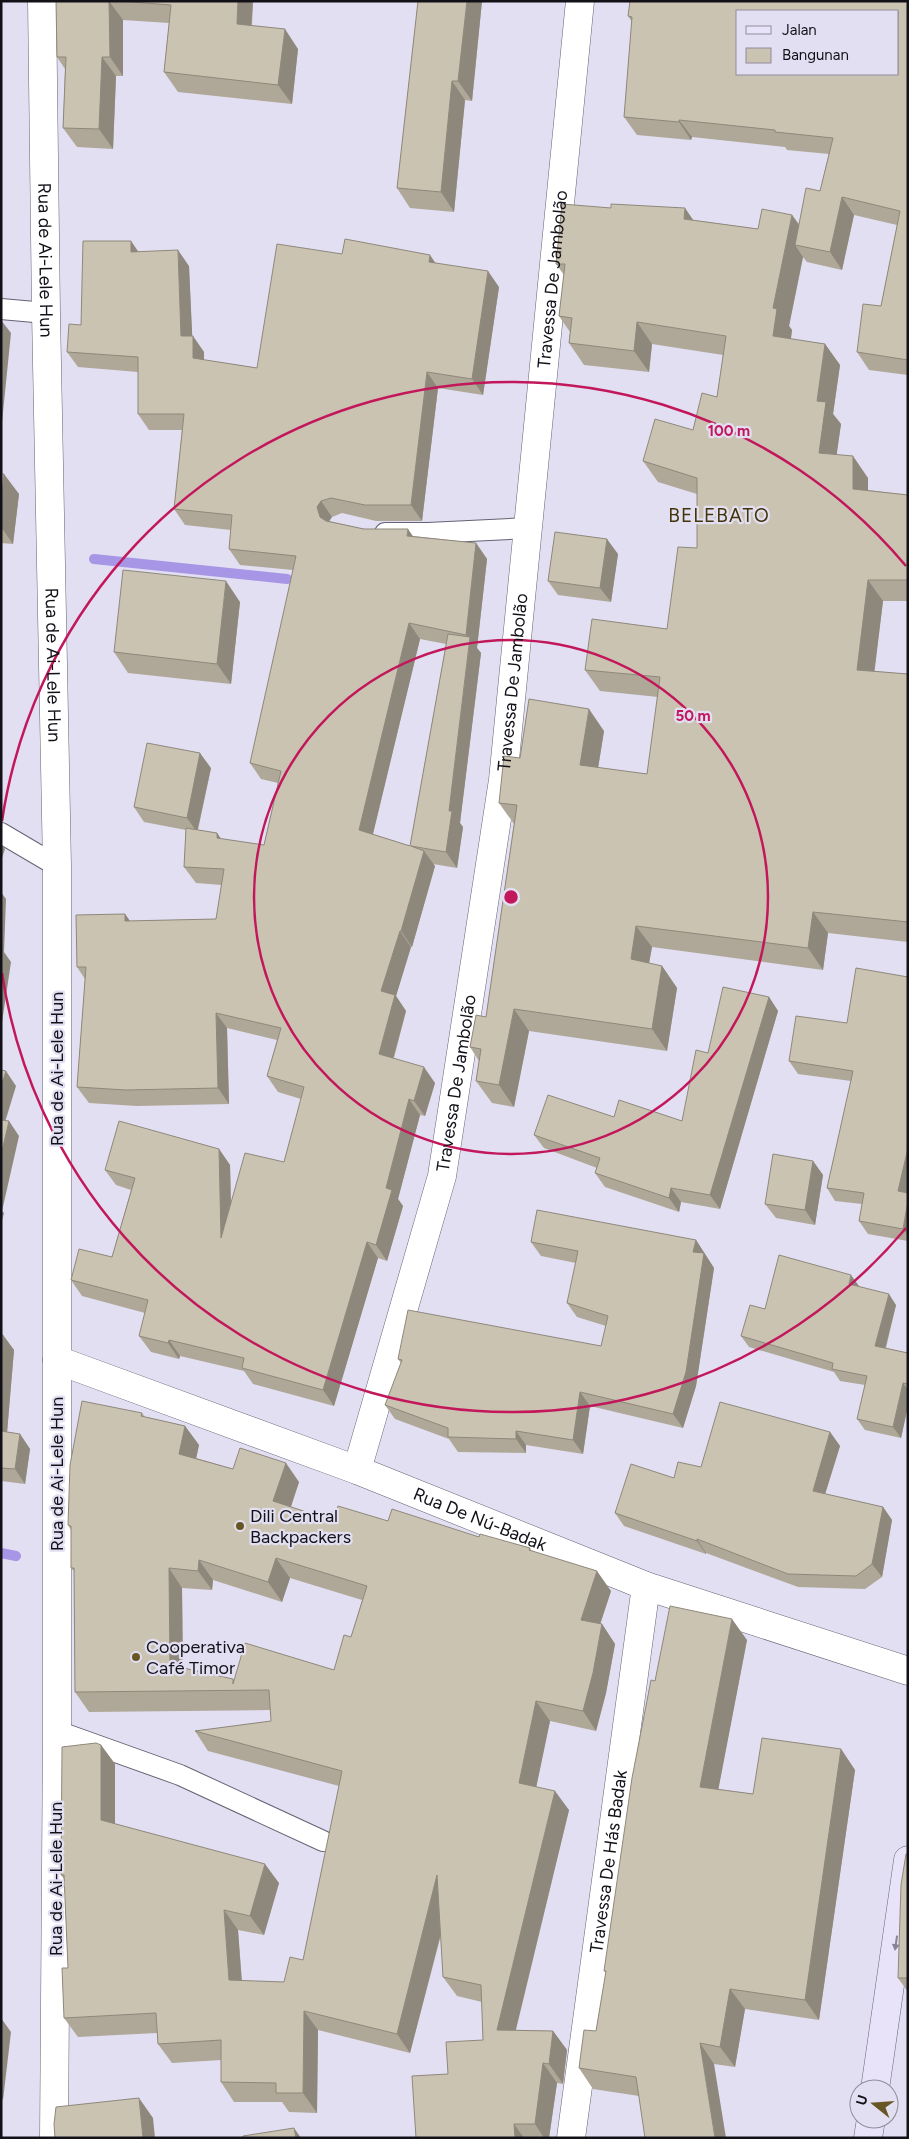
<svg xmlns="http://www.w3.org/2000/svg" width="909" height="2139" font-family="Figtree,sans-serif">
  <style>
    .lines { fill: none; stroke-linecap: round; stroke-linejoin: round }
    .stream { stroke: #a796e5; stroke-width: 10 }
    .service-casing { stroke: #656273; stroke-width: 22 }
    .minor-casing { stroke: #656273; stroke-width: 29 }
    .secondary-casing { stroke: #656273; stroke-width: 29 }
    .service { stroke: #fff; stroke-width: 20 }
    .minor { stroke: #fff; stroke-width: 28 }
    .secondary { stroke: #e8e3f9; stroke-width: 28 }
    .wall { fill: #afa898; fill-rule: evenodd }
    .shaded-wall { fill: #8e887c }
    .building { fill: #cbc3b1; stroke: #8e887c; fill-rule: evenodd }
    .oneway { fill: #888494 }
    .ring { fill: none; stroke: #c2185b; stroke-width: 2.5 }
    .poi-dot { fill: #685524; stroke: #e2dff2; stroke-width: 2 }
    .labels { text-anchor: middle; stroke-width: 4.5; stroke-linejoin: round; paint-order: stroke }
    .street-label { font-size: 18px; fill: #131118; stroke: #e2dff2 }
    .poi-label { font-size: 18px; fill: #131118; stroke: #e2dff2; text-anchor: start }
    .neighbourhood-label { font-size: 19px; letter-spacing: 1px; fill: #423309; stroke: #e2dff2 }
    .centre { fill: #c2185b; stroke: #e2dff2; stroke-width: 2.5 }
    .ring-label { font-size: 15px; text-anchor: middle; font-weight: bold; fill: #c2185b; stroke: #e2dff2; stroke-width: 4.5; stroke-linejoin: round; paint-order: stroke }
  </style>
  <rect width="100%" height="100%" fill="#e2dff2"/>
  <g class="lines">
    <!-- stream -->
    <path class="stream" d="M94,559L287,579
      M1,1553L16,1556"/>
    <!-- service casing -->
    <g class="service-casing">
      <path id="service" d="M1,309L46,313
        M385,533H428L528,528
        M1,833L57,866
        M57,1731L180,1775L323,1841"/>
    </g>
    <!-- minor casing -->
    <g class="minor-casing">
      <g id="minor">
        <path id="s1" d="M42,1L46,313L57,866V1731L54,2138"/>
        <path id="s2" d="M57,1360L357,1470L646,1586L908,1671"/>
        <path id="s3" d="M357,1470L442,1176L503,780L580,1"/>
        <path id="s4" d="M571,2138L646,1586"/>
      </g>
    </g>
    <!-- secondary casing -->
    <g class="secondary-casing">
      <path id="secondary" d="M875,2089L908,1860
        M868,2138L871,2119"/>
    </g>
    <!-- service -->
    <use href="#service" class="service"/>
    <!-- minor -->
    <use href="#minor" class="minor"/>
    <!-- secondary -->
    <use href="#secondary" class="secondary"/>
  </g>
  <!-- wall -->
  <path class="wall" d="M56,1H253L252,26L298,49L292,104L178,92L164,72L169,23L123,20V76H116L113,149L77,147L63,128L65,69L57,57Z
    M418,1H482L472,101L465,100L454,212L410,208L397,188Z
    M908,1V375L869,370L857,352L881,306L897,225L854,215L842,270L807,262L803,257L789,326L792,330L791,339L825,344L840,365L833,414L841,424L836,455L868,478V490L908,495V601H883L874,671L908,674V942L828,933L823,970L652,947L649,963L662,966L677,988L667,1051L529,1031L514,1107L492,1103L476,1081L479,1061L470,1047L486,1017L514,824L499,803L520,758L604,731L598,768L647,774L658,697L600,691L585,670L667,629L697,548V494L658,482L643,461L693,430L717,397L723,355L652,344L649,372L584,365L569,343L570,332L559,316L564,275L556,264L693,220L758,229L792,215L799,224L820,191L829,154L787,150L785,147L692,137L691,140L637,135L624,117L632,22L628,16Z
    M131,241L138,252L189,266L192,336L204,352V360L257,368L342,254L436,263L499,287L483,395L438,388L422,521H376L342,513L332,517L329,521L364,529L413,536L476,543L487,559L477,648L481,653L460,823L463,827L457,868L433,864L435,866L412,947H411L396,996L406,1011L394,1058L435,1083L425,1116L420,1115L398,1199L403,1206L387,1261L378,1258L334,1406L253,1384L244,1371L180,1356L179,1359L151,1352L139,1336L145,1313L82,1296L71,1280L112,1257L131,1190L116,1185L105,1170L219,1149L230,1165L231,1203L284,1162L301,1099L278,1092L267,1076L277,1040L227,1028L229,1104L137,1106L89,1103L77,1087L85,979L77,967L125,914L130,921L216,919L222,885L196,883L184,867L186,830L144,822L134,807L211,768L198,830L217,833L221,839L264,845L278,783L261,779L250,763L293,570L240,565L229,549L231,530L185,525L174,509L182,430H149L138,414V372L78,367L67,352L81,325ZM420,639L446,644L410,846L373,834Z
    M1,474L19,494L13,544L1,543Z
    M618,554L611,602L558,595L548,581Z
    M240,602L231,684L128,673L114,652Z
    M908,977V1241L868,1234L859,1221L862,1204L835,1201L827,1188L851,1081L798,1074L789,1061L847,1023Z
    M769,997L778,1011L720,1209L681,1202L679,1212L605,1187L595,1173L597,1168L544,1148L534,1135L614,1117L682,1121L708,1053Z
    M813,1161L823,1175L815,1225L776,1218L765,1204Z
    M696,1240L714,1268L696,1386L683,1428L590,1406L583,1454L526,1445V1453L458,1452L449,1439L395,1419L385,1405L401,1363L398,1359L601,1346L606,1326L577,1317L567,1303L576,1263L541,1256L531,1242Z
    M859,1286L896,1305L886,1348L908,1353V1406L901,1438L865,1430L857,1419L865,1385L840,1381L834,1372L749,1347L741,1336L765,1309Z
    M1,1335H3L14,1350L7,1432L20,1434L30,1449L25,1484L1,1481Z
    M142,1413L145,1417L185,1426L199,1445L196,1458L233,1469L299,1482L291,1507L334,1521H388L479,1537L530,1548L531,1550L611,1591L600,1624H602L615,1644L606,1693L596,1731L550,1721L536,1787L569,1810L516,2030L553,2031L567,2050L563,2084L557,2083L549,2138H416L448,2074L483,2040L482,2002L457,1996L443,1977L441,1935L410,2053L318,2030L317,2113L289,2112L282,2102H234L221,2082V2060L172,2063L158,2044L157,2033L78,2037L64,2018L68,1968L64,1879L61,1875L101,1745L115,1764V1824L279,1883L264,1935L238,1930L242,1981L284,1982L303,1960L339,1786L208,1751L195,1731L271,1721V1710L89,1712L75,1692L74,1571L71,1568V1530L68,1525ZM290,1578L362,1600L351,1637L334,1670L234,1680L233,1679L183,1668L182,1588L212,1590L213,1580L282,1602Z
    M830,1432L840,1446L825,1494L883,1507L892,1520L882,1577L865,1589L798,1587L706,1553V1554L624,1526L615,1513L674,1478L701,1467Z
    M747,1640L718,1789L753,1794L841,1749L855,1770L819,2020L745,2009L735,2067L714,2064L639,2096L593,2089L579,2068L596,2031L606,1973L604,1971L655,1681Z
    M908,1854V1992L898,1978Z"/>
  <!-- shaded-wall -->
  <path class="shaded-wall" d="M109,1L123,20V76L110,57Z
    M238,1H253L250,44L237,24Z
    M467,1H482L472,101L458,81Z
    M285,29L298,49L292,104L278,85Z
    M102,57L116,76L113,149L99,129Z
    M452,81L465,100L454,212L441,192Z
    M679,120L692,137L691,140L679,122Z
    M842,197L854,215L842,270L830,252Z
    M685,208L700,230L684,219Z
    M792,215L807,237L795,245L803,257L789,326L792,330L788,358L773,336V308Z
    M131,241L142,257L131,252Z
    M178,250L189,266L193,352L181,336Z
    M430,255L441,271L429,262Z
    M488,271L499,287L483,395L472,379Z
    M1,320L11,333L1,432Z
    M637,322L652,344L649,372L634,351Z
    M193,336L204,352V374L193,358Z
    M825,344L840,365L833,414L841,424L834,474L819,453L817,401Z
    M427,372L438,388L422,521L411,505Z
    M853,456L868,478V510L853,489Z
    M4,474L19,494L13,544L1,527V505Z
    M321,501L332,517L328,523L320,517L317,507Z
    M408,529L419,545L407,536Z
    M607,539L618,554L611,602L600,588Z
    M476,543L487,559L477,648L481,653L460,823L463,827L457,868L446,852L449,811L470,640L466,635Z
    M868,580L883,601L872,692L857,670Z
    M226,581L240,602L231,684L217,664Z
    M409,623L420,639L370,846L359,830Z
    M589,709L604,731L595,787L580,765Z
    M200,753L211,768L197,832L187,818Z
    M217,833L228,849L217,838Z
    M1,844L5,849L1,861Z
    M424,851L435,866L412,947L401,931Z
    M1,892L6,899L4,952L11,962L1,1029Z
    M813,912L828,933L823,970L808,948Z
    M125,914L136,930L125,921Z
    M636,926L652,947L646,980L631,959Z
    M400,931L411,947L396,996L406,1011L390,1070L379,1054L381,991Z
    M662,966L677,988L667,1051L652,1029Z
    M769,997L778,1011L720,1209L710,1195Z
    M514,1009L529,1031L514,1107L499,1085Z
    M216,1013L227,1028L229,1104L218,1088Z
    M424,1067L435,1083L425,1116L414,1101Z
    M6,1071L16,1086L2,1132L1,1131V1086Z
    M409,1099L420,1115L398,1199L403,1206L387,1261L376,1245L386,1188Z
    M9,1121L19,1136L2,1211L4,1213L1,1224V1155Z
    M908,1148V1199L898,1191Z
    M219,1149L230,1165L232,1254L221,1238Z
    M813,1161L823,1175L815,1225L805,1210Z
    M671,1188L681,1202L679,1212L669,1198Z
    M908,1201V1235L903,1229Z
    M696,1240L714,1268L696,1386L683,1428L673,1414L693,1252Z
    M367,1242L378,1258L334,1406L323,1390Z
    M851,1275L859,1286L857,1295L849,1284Z
    M889,1294L896,1305L883,1357L875,1346Z
    M3,1335L14,1350L6,1445L1,1438V1363Z
    M169,1340L180,1356L179,1359L168,1343Z
    M903,1383L908,1390V1406L901,1438L893,1427Z
    M580,1392L590,1406L583,1454L573,1440Z
    M185,1426L199,1445L193,1473L179,1454Z
    M516,1431L526,1445V1453L516,1439Z
    M830,1432L840,1446L822,1504L813,1491Z
    M20,1434L30,1449L25,1484L15,1469Z
    M286,1463L299,1482L286,1521L273,1501Z
    M883,1507L892,1520L882,1577L872,1564Z
    M697,1539L706,1553V1554L697,1541Z
    M276,1558L290,1578L282,1602L268,1582Z
    M199,1560L213,1580L212,1590L198,1571Z
    M169,1568L182,1588L183,1685L170,1665Z
    M597,1571L611,1591L595,1640L581,1620Z
    M732,1619L747,1640L715,1807L700,1787Z
    M602,1624L615,1644L606,1693L596,1731L583,1711Z
    M536,1701L550,1721L533,1803L519,1783Z
    M101,1745L115,1764V1840L101,1820Z
    M841,1749L855,1770L819,2020L805,2000Z
    M555,1791L569,1810L511,2049L497,2030Z
    M265,1864L279,1883L264,1935L250,1916Z
    M437,1875L451,1894L410,2053L397,2034Z
    M224,1910L238,1930L243,2000L229,1980Z
    M730,1989L745,2009L735,2067L720,2047Z
    M304,2011L318,2030L317,2113L303,2093Z
    M1,2018L11,2032L3,2100L1,2097Z
    M553,2031L567,2050L563,2084L549,2064Z
    M700,2043L714,2064L726,2138H715Z
    M543,2063L557,2083L549,2138H544L535,2124Z
    M139,2098L153,2118L155,2138H143Z
    M514,2124L524,2138H515Z
    M294,2128L301,2138H296Z"/>
  <!-- building -->
  <path class="building" d="M56,1H109L110,57H102L99,129L63,128L66,57H57Z
    M120,1H238L237,24L285,29L278,85L164,72L171,5Z
    M418,1H467L458,81H452L441,192L397,188Z
    M630,1H908V360L857,352L863,304L881,306L900,211L842,197L830,252L795,245L806,188L820,191L833,138L775,132V130L679,120V122L624,117L632,17L628,16ZM738,11H898V74H738Z
    M562,204L611,208V204L685,208L684,219L758,229L762,209L792,215L773,308L777,309L773,336L825,344L817,401L826,402L819,453L853,456V489L908,495V580H868L857,670L908,674V922L813,912L808,948L636,926L631,959L662,966L652,1029L514,1009L499,1085L476,1081L481,1049L470,1047L476,1015L486,1017L517,805L499,803L504,756L520,758L529,699L589,709L580,765L647,774L660,677L585,670L592,619L667,629L678,547L697,548V478L643,461L655,419L693,430L702,393L717,397L726,336L637,322L634,351L569,343L572,318L559,316L565,264H556Z
    M345,239L430,255L429,262L488,271L472,379L427,372L411,505H365L331,498L321,501L317,507L320,517L326,521L364,529H408L407,536L476,543L466,635L409,623L359,830L410,846L448,634L470,637L449,811H452L446,852L411,846L424,851L401,931H400L381,991L395,995L379,1054L424,1067L414,1101L409,1099L386,1188L392,1190L376,1245L367,1242L323,1390L242,1368L244,1358L169,1340L168,1343L139,1336L148,1300L71,1280L79,1249L112,1257L135,1178L105,1170L119,1121L219,1149L221,1238L245,1153L284,1162L304,1087L267,1076L281,1028L216,1013L218,1088L126,1090L77,1087L86,967H77L76,915L125,914V921L216,919L224,869L184,867L186,828L217,833V838L264,845L281,771L250,763L296,556L229,549L232,515L174,509L184,414H138V357L67,352L69,324L81,325L83,241H131V252L178,250L181,336H193V358L257,368L277,244L342,254Z
    M1,474H4L1,505Z
    M555,532L607,539L600,588L548,581Z
    M123,570L226,581L217,664L114,652Z
    M147,743L200,753L187,818L134,807Z
    M856,968L908,977V1148L898,1191L908,1193V1201L903,1229L859,1221L864,1193L827,1188L853,1071L789,1061L796,1016L847,1023Z
    M723,987L769,997L710,1195L671,1188L669,1198L595,1173L600,1158L534,1135L548,1095L614,1117L619,1100L682,1121L696,1050L708,1053Z
    M1,1070L6,1071L1,1086Z
    M1,1120L9,1121L1,1155Z
    M773,1154L813,1161L805,1210L765,1204Z
    M537,1210L696,1240L693,1252L704,1253L686,1372L673,1414L580,1392L573,1440L516,1431V1439L448,1437V1428L385,1405L402,1360L398,1359L408,1310L601,1346L608,1316L567,1303L578,1251L531,1242Z
    M779,1255L851,1275L849,1284L889,1294L875,1346L908,1353V1384L903,1383L893,1427L857,1419L867,1376L832,1369L833,1363L741,1336L750,1305L765,1309Z
    M1,1335H3L1,1363Z
    M82,1401L142,1413L141,1416L185,1426L179,1454L233,1469L240,1448L286,1463L273,1501L334,1521L338,1506L388,1521L392,1509L479,1537L480,1534L530,1548L529,1550L597,1571L581,1620L602,1624L593,1673L583,1711L536,1701L519,1783L555,1791L497,2030L553,2031L549,2064L543,2063L535,2124H514L515,2138H416L412,2076L448,2074L446,2042L483,2040L481,1985L443,1977L437,1875L397,2034L304,2011L303,2093H276V2083L221,2082V2040L158,2044L156,2013L64,2018L62,1968H68L64,1875H61L62,1747L96,1743L101,1745V1820L265,1864L250,1916L224,1910L229,1980L284,1982L290,1957L303,1960L342,1771L195,1731L271,1721L269,1690L75,1692L74,1568H71V1526L68,1525L70,1465ZM276,1558L367,1586L351,1637L344,1635L334,1670L245,1643L233,1684V1679L170,1665L169,1568L198,1571L199,1560L268,1582Z
    M720,1402L830,1432L813,1491L883,1507L872,1564L856,1576L788,1574L697,1539V1541L615,1513L631,1464L674,1478L678,1462L701,1467Z
    M1,1431L20,1434L15,1469L1,1468Z
    M670,1606L732,1619L700,1787L753,1794L762,1738L841,1749L805,2000L730,1989L720,2047L700,2043L715,2138H645L636,2077L579,2068L584,2030L596,2031L606,1971H604L632,1778L651,1680L655,1681Z
    M906,1854H908V1978H898L901,1885Z
    M139,2098L143,2138H55L54,2124L56,2107Z
    M294,2128L296,2138H243V2136Z"/>
  <!-- one-way arrows -->
  <defs><path id="oneway-solid" d="M-6-.8H1V-3.2L6.5 0L1 3.2V.8H-6Z" transform="scale(1.25)"/></defs>
  <use class="oneway" href="#oneway-solid" transform="translate(896 1943) rotate(98)"/>
  <!-- distance rings -->
  <g class="ring">
    <circle cx="511" cy="897" r="257"/>
    <path d="M906 1228A515 515 0 0 1 2 973M2 821A515 515 0 0 1 906 566"/>
  </g>
  <!-- markers -->
  <g class="poi-dot">
    <circle cx="240" cy="1526" r="5"/>
    <circle cx="136" cy="1657" r="5"/>
  </g>
  <g class="labels">
    <!-- street labels -->
    <g class="street-label">
      <text dy="6" stroke="none"><textPath href="#s1" startOffset="259">Rua de Ai-Lele Hun</textPath></text>
      <text dy="6" stroke="none"><textPath href="#s3" startOffset="1210">Travessa De Jambolão</textPath></text>
      <text dy="6" stroke="none"><textPath href="#s1" startOffset="664">Rua de Ai-Lele Hun</textPath></text>
      <text dy="6" stroke="none"><textPath href="#s3" startOffset="805">Travessa De Jambolão</textPath></text>
      <text transform="translate(57 1069) rotate(-90)" y="6">Rua de Ai-Lele Hun</text>
      <text dy="6" stroke="none"><textPath href="#s3" startOffset="400">Travessa De Jambolão</textPath></text>
      <text transform="translate(57 1474) rotate(-90)" y="6">Rua de Ai-Lele Hun</text>
      <text dy="6" stroke="none"><textPath href="#s2" startOffset="452">Rua De Nú-Badak</textPath></text>
      <text dy="6" stroke="none"><textPath href="#s4" startOffset="279">Travessa De Hás Badak</textPath></text>
      <text transform="translate(56 1879) rotate(-90)" y="6">Rua de Ai-Lele Hun</text>
    </g>
    <!-- poi labels -->
    <g class="poi-label">
      <text x="250" y="1522">Dili Central<tspan x="250" dy="21">Backpackers</tspan></text>
      <text x="146" y="1653">Cooperativa<tspan x="146" dy="21">Café Timor</tspan></text>
    </g>
    <!-- neighbourhood labels -->
    <g class="neighbourhood-label">
      <text x="719" y="522">BELEBATO</text>
    </g>
  </g>
  <circle cx="511" cy="897" r="8" class="centre"/>
  <g class="ring-label">
    <text x="729" y="436">100 m</text>
    <text x="693" y="721">50 m</text>
  </g>
  <!-- border -->
  <rect width="909" height="2139" fill="none" stroke="#131118" stroke-width="5"/>
  <!-- legend -->
  <rect x="736" y="10" width="162" height="65" fill="#e2dff2" stroke="#8f8d9b"/>
  <rect x="746" y="26" width="25" height="8" fill="#e8e3f9" stroke="#8f8d9b"/>
  <text x="782" y="35" font-size="15" fill="#131118">Jalan</text>
  <rect x="746" y="48" width="25" height="15" fill="#cbc3b1" stroke="#8f8d9b"/>
  <text x="782" y="60" font-size="15" fill="#131118">Bangunan</text>
  <!-- north arrow -->
  <g transform="translate(874 2104) rotate(287)"><circle r="24" fill="#e2dff2" stroke="#8f8d9b"/>
  <path d="M0-4L9 19L0 12L-9 19Z" fill="#685524"/>
  <text y="-8" font-size="14" font-weight="bold" text-anchor="middle" fill="#131118">U</text>
  </g>
</svg>
